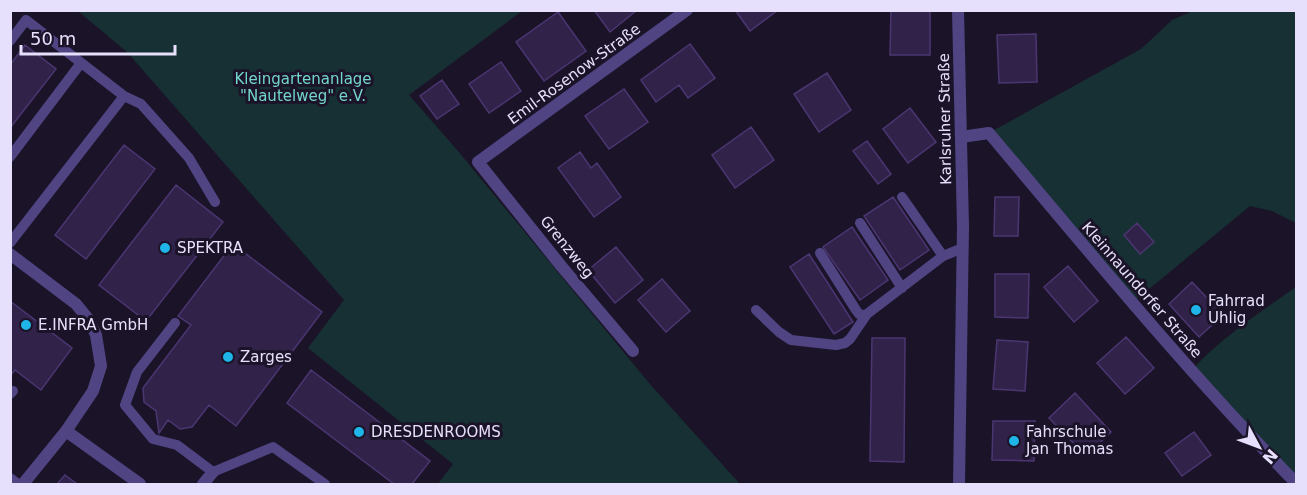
<svg xmlns="http://www.w3.org/2000/svg" width="1307" height="495" font-family="'DejaVu Sans',sans-serif">
  <style>
    .green { fill: #173033 }
    .building { fill: #302248; stroke: #4b3672; stroke-width: 1.5 }
    .lines { fill: none; stroke-linecap: round; stroke-linejoin: round }
    .service { stroke: #504483; stroke-width: 10 }
    .minor { stroke: #504483; stroke-width: 12 }
    .tertiary { stroke: #504483; stroke-width: 12 }
    .poi-dot { fill: #1fb5e8; stroke: #1b1429; stroke-width: 2 }
    .labels { text-anchor: middle; stroke-width: 6; stroke-linejoin: round; paint-order: stroke }
    .street-label { font-size: 15px; fill: #e7e0fc; stroke: #1b1429 }
    .park-label { font-size: 15px; fill: #72d6cc; stroke: #1b1429 }
    .poi-label { font-size: 15px; fill: #e7e0fc; stroke: #1b1429; text-anchor: start }
  </style>
  <rect width="100%" height="100%" fill="#1b1429"/>
  <!-- green -->
  <path class="green" d="M78,11H522L409,95L458,151L649,383L740,484H438L453,464L308,348L344,300L127,52Z
    M1193,11H1296V223L1272,211L1250,206L1132,303L989,133L1141,49L1172,20Z
    M1296,287V483L1191,371C1222,337 1259,313 1296,287Z"/>
  <!-- building -->
  <path class="building" d="M594,10H637L610,32Z
    M735,10H778L750,31Z
    M891,10H930V55H890Z
    M558,12L586,51L544,81L516,42Z
    M1036,34L1037,82L999,83L997,35Z
    M690,44L715,78L688,98L679,85L656,102L641,80Z
    M25,45L56,69L10,128V65Z
    M501,62L521,91L489,113L469,84Z
    M827,73L851,110L819,132L794,94Z
    M442,80L459,104L437,119L420,96Z
    M624,89L648,122L609,149L585,116Z
    M910,108L936,142L908,163L883,129Z
    M751,127L774,160L735,188L712,155Z
    M867,141L891,174L878,184L853,151Z
    M124,145L155,169L86,259L55,235Z
    M580,152L591,168L597,163L621,197L594,217L558,168Z
    M176,185L223,222L146,321L99,285Z
    M893,197L929,250L900,270L864,216Z
    M995,197H1019L1018,236H994Z
    M1137,223L1154,242L1140,254L1124,235Z
    M852,227L888,280L860,300L823,247Z
    M233,244L322,312L236,426L209,405L192,427L180,429L168,420L159,433L156,411L144,402L143,388L191,325L178,316Z
    M616,247L643,280L615,303L588,270Z
    M809,254L853,322L834,334L790,267Z
    M1068,266L1098,301L1074,322L1044,287Z
    M995,274H1029L1028,318L995,317Z
    M662,279L690,311L666,332L638,300Z
    M1192,282L1223,315L1199,337L1169,304Z
    M10,301L72,348L41,390L15,370L10,376Z
    M1126,337L1154,368L1125,394L1097,363Z
    M872,338H905L904,462L870,461Z
    M997,340L1028,342L1025,391L993,389Z
    M311,370L430,461L412,484H394L287,403Z
    M1075,393L1111,432L1086,456L1049,418Z
    M993,421H1035L1034,461L992,460Z
    M1194,432L1211,455L1182,476L1165,453Z
    M65,475L77,484H57Z"/>
  <g class="lines">
    <!-- service -->
    <path class="service" d="M10,41L26,20L124,96L141,104L189,158L215,202
      M10,157L81,63
      M902,197L943,256
      M860,223L902,288
      M10,243L124,96
      M820,253L856,310L859,314L863,315L867,314L943,256L963,248
      M756,310L779,332L791,340L836,345L845,343L850,339L867,314
      M175,323L137,372L125,405L153,439L177,445L213,472L273,447L325,484
      M10,394L13,391
      M10,478L18,484"/>
    <!-- minor -->
    <path class="minor" d="M961,137L989,133C1089,252 1188,372 1296,483
      M10,254L76,304L89,320L96,335L101,366L93,391L66,431L23,484
      M633,351L562,267L478,162L687,10
      M66,431L140,484
      M203,484L213,472"/>
    <!-- tertiary -->
    <path class="tertiary" d="M958,10L963,227L959,484"/>
  </g>
  <!-- markers -->
  <g class="poi-dot">
    <circle cx="165" cy="248" r="6"/>
    <circle cx="1196" cy="310" r="6"/>
    <circle cx="26" cy="325" r="6"/>
    <circle cx="228" cy="357" r="6"/>
    <circle cx="359" cy="432" r="6"/>
    <circle cx="1014" cy="441" r="6"/>
  </g>
  <g class="labels">
    <!-- street labels -->
    <g class="street-label">
      <text transform="translate(574 74) rotate(-36)" y="5">Emil-Rosenow-Straße</text>
      <text transform="translate(945 119) rotate(-91)" y="5">Karlsruher Straße</text>
      <text transform="translate(567 247) rotate(51)" y="5">Grenzweg</text>
      <text transform="translate(1142 290) rotate(49)" y="5">Kleinnaundorfer Straße</text>
    </g>
    <!-- park labels -->
    <g class="park-label">
      <text x="303" y="84">Kleingartenanlage<tspan x="303" dy="17">"Nautelweg" e.V.</tspan></text>
    </g>
    <!-- poi labels -->
    <g class="poi-label">
      <text x="177" y="253">SPEKTRA</text>
      <text x="1208" y="306">Fahrrad<tspan x="1208" dy="17">Uhlig</tspan></text>
      <text x="38" y="330">E.INFRA GmbH</text>
      <text x="240" y="362">Zarges</text>
      <text x="371" y="437">DRESDENROOMS</text>
      <text x="1026" y="437">Fahrschule<tspan x="1026" dy="17">Jan Thomas</tspan></text>
    </g>
  </g>
  <!-- border -->
  <rect width="1307" height="495" fill="none" stroke="#e7e0fc" stroke-width="24"/>
  <!-- north arrow -->
  <g transform="translate(1259 447) rotate(131)" stroke="#1b1429" stroke-width="4.5" paint-order="stroke">
  <path d="M0-4.5L10 22L0 15L-10 22Z" fill="#e7e0fc"/>
  <text y="-9" font-size="16" font-weight="bold" text-anchor="middle" fill="#e7e0fc">N</text>
  </g>
  <!-- scale -->
  <path d="M21 45v9h154v-9" fill="none" stroke="#e7e0fc" stroke-width="3"/>
  <text x="30" y="45" font-size="18" fill="#e7e0fc" stroke="#1b1429" stroke-width="4.5" paint-order="stroke">50 m</text>
</svg>
